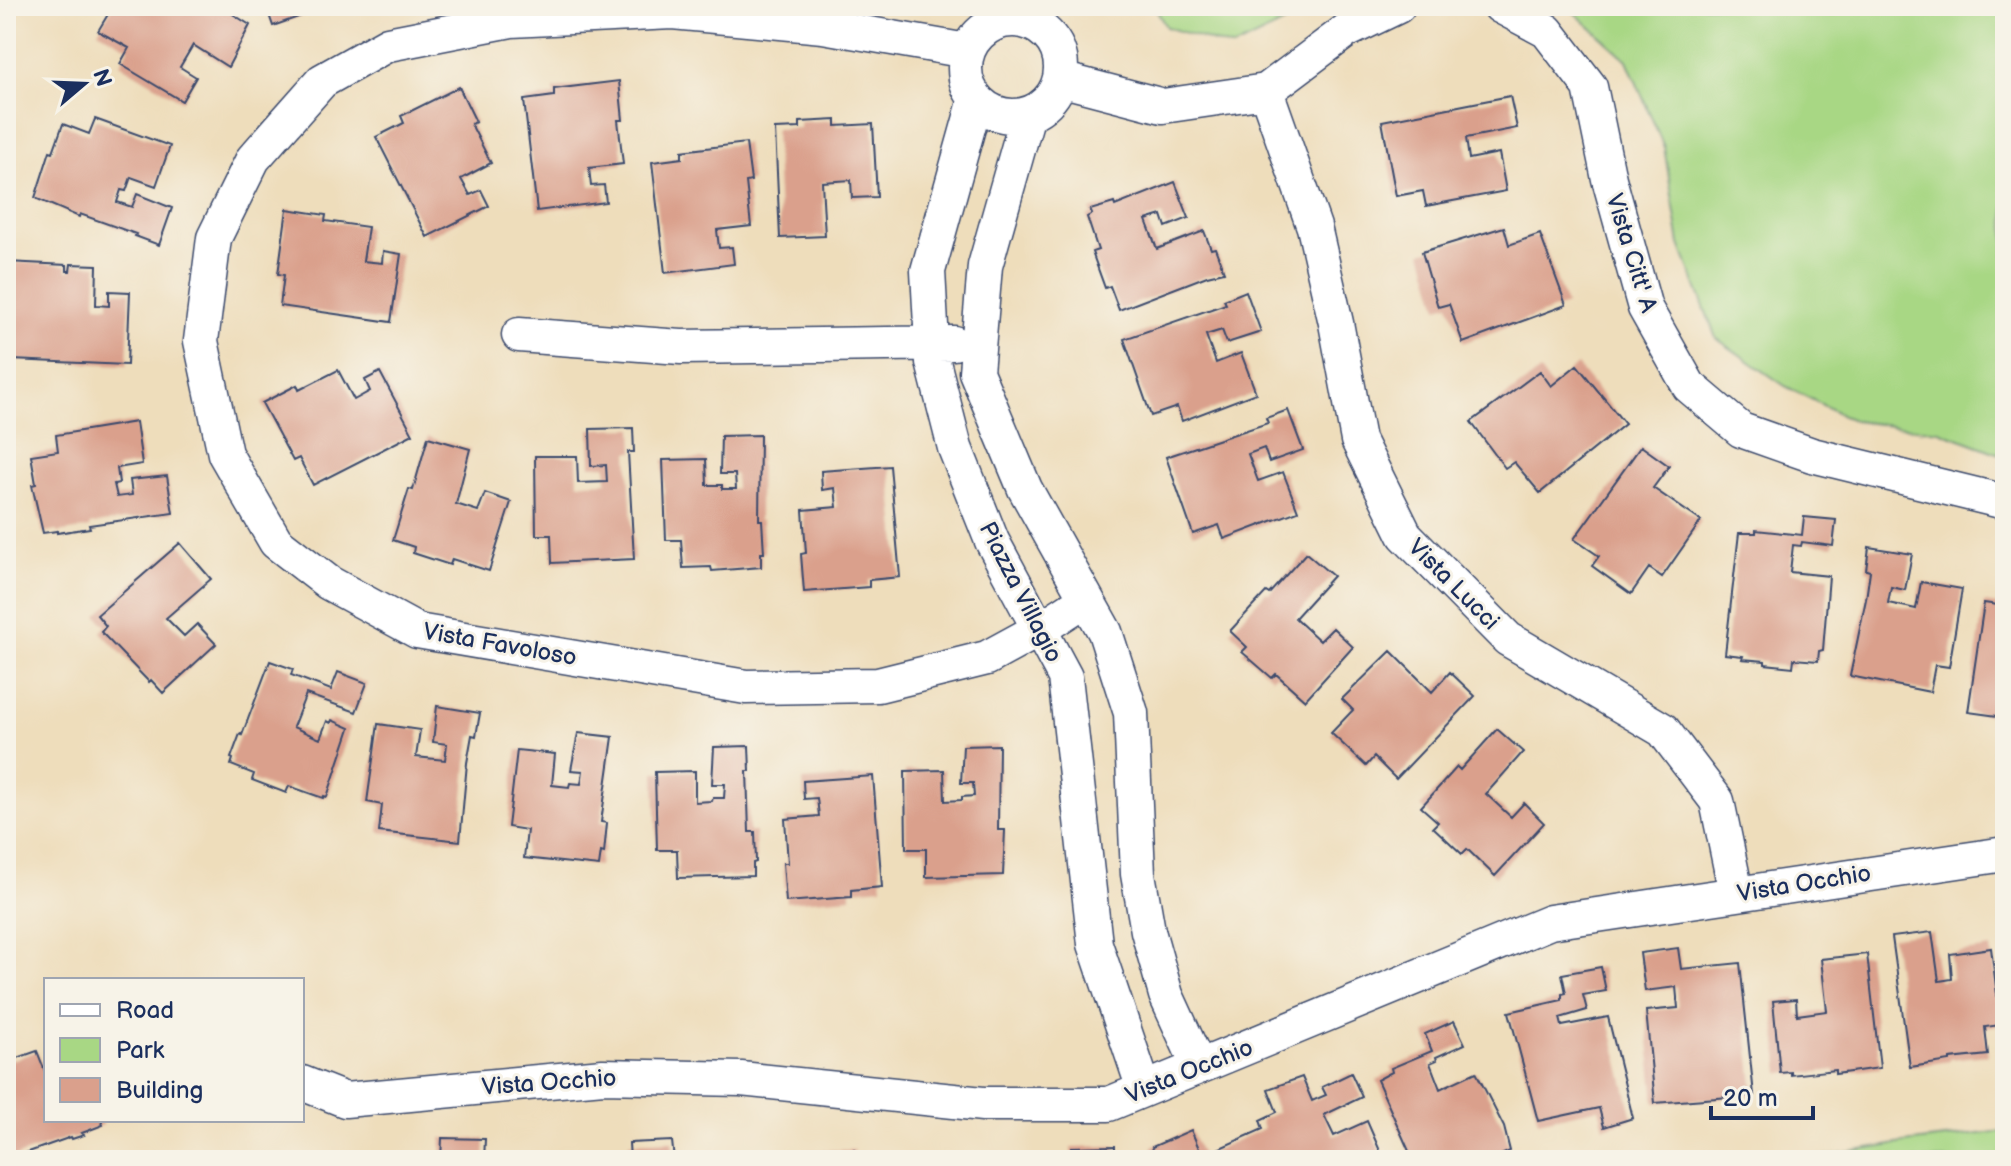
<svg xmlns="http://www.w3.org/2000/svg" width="2011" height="1166" font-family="'Balsamiq Sans',sans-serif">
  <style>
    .green { fill: #a8d784; stroke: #628371; stroke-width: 2 }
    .building { fill: #daa08c }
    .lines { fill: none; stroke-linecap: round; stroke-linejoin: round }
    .minor-casing { stroke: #3b496c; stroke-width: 37 }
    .minor { stroke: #fff; stroke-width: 34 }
    .labels { text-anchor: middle; stroke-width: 6; stroke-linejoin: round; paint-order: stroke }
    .street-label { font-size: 24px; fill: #1b2f5e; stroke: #f7f3e8 }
  </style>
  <rect width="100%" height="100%" fill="#f7f3e8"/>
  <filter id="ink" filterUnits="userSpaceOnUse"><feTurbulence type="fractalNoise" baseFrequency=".0125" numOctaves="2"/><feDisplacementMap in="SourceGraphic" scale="16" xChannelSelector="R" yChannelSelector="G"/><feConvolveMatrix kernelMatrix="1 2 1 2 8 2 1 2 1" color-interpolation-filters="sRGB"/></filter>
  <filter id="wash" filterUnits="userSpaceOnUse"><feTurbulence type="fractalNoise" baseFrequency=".006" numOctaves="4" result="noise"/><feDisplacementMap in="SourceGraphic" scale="32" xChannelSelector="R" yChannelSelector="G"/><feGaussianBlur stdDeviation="1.8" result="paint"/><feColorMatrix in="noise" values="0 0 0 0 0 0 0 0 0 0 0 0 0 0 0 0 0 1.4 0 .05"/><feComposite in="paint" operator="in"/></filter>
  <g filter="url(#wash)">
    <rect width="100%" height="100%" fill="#edb"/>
    <!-- green -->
    <path class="green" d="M1154,6H1319L1233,48L1166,27Z
      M1567,6H2005V456L1939,431L1854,421L1785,386L1716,338L1680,244L1664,147L1627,60Z
      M2005,1131V1160H1802L1904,1143Z"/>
    <g id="blocks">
      <!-- building -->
      <path class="building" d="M113,6H220L250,25L228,67L193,45L180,67L196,77L182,101L120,64L129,48L98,31Z
        M266,6H307L310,13L273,26Z
        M619,81L623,120H618L623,164L589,168L591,186L604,185L606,202L537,211L524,100L554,96V89Z
        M459,87L476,122L471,124L491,163L461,179L470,195L481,190L489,206L427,237L376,137L404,123L401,116Z
        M1510,96L1517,128L1466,138L1469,159L1499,153L1506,191L1426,206L1423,191L1396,196L1382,121Z
        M95,119L170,146L156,186L131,177L126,191L121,190L117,202L132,207L137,194L172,208L159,245L135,236L136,234L80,214L79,217L35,198L50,151L53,152L63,124L89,134Z
        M836,120V126L873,124L877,197L852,198L851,180L822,182L825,236L780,238L775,129L800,128V122Z
        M746,143L751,181L746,182L751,226L717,230L719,248L732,247L734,264L665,273L652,162L682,158V151Z
        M1175,182L1189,218L1166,227L1162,215L1146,220L1157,249L1204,231L1211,249L1215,248L1224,272L1207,276L1119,310L1110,286L1105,288L1092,252L1098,250L1087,217L1092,214L1090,210L1114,203L1115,206Z
        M287,209L326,215L325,221L368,227L363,261L382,263L383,251L401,254L391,322L280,306L284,275L278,274Z
        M1504,227L1509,245L1540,234L1566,305L1463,343L1449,304L1438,307L1422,252Z
        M7,262L67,265V271H70L71,264L97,265L96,305L109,306V291L130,292L127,365L12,360V353H8L9,328H6Z
        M1246,291L1261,332L1227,343L1222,330L1206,335L1216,363L1241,353L1256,393L1182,421L1177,407L1151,416L1124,339L1226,304L1224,300Z
        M1577,365L1625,424L1540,493L1514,462L1505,468L1471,422L1540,371L1551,386Z
        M338,370L354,400L370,391L365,380L380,372L413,434L313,485L299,458L293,461L262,403L297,385L299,390Z
        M1288,410L1303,450L1269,462L1264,448L1248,454L1258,481L1283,472L1298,511L1224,539L1219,525L1193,534L1166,457L1268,423L1266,418Z
        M136,422L142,464L117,468L119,483L114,484L117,497L132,495L130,480L167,476L173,513L89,525L90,528L57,533V531L43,533L32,485L36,484L31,455L58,451L56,435Z
        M633,428L634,452H628L634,559L552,563L551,535H536L535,456H577L578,483L607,482L606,465L591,466L590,429Z
        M760,435L759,520H762L764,553H761V567L712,571L711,567L683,568L681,540H666L663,460L706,459L707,485H722V489H736L735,474H720L721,436Z
        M428,437L470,449L456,504L478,511L485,493L511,502L489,571L452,559L450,565L413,553L414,547L393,540L409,489L413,490Z
        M1641,446L1669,466L1653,488L1701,521L1662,577L1649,568L1631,594L1592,566L1599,556L1574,539Z
        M890,466L900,577L869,580V587L804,592L801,554L806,553L803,510L837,507L835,488L822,490L821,471Z
        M1804,517L1836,520L1833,546L1802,542L1801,546L1793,545L1790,572L1829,576L1823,650L1819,651L1818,661L1794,659L1793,667L1765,664V661L1742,659L1743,656L1725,654L1739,533H1756V530L1802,535Z
        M180,543L211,579L166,618L184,636L197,624L216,644L163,693L151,680L149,682L101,632L106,626L97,615Z
        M1869,547L1912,554L1905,590L1891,587L1888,603L1916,609L1921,582L1962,589L1949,667L1935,665L1930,692L1850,676L1866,599L1870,571L1866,570Z
        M1306,553L1333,576L1295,618L1320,641L1333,628L1353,647L1305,700L1276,674L1272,678L1242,652L1247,647L1230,631L1266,592L1269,594Z
        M1984,603L2005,606V717L1968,712Z
        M1391,651L1432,692L1450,672L1475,696L1396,779L1374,757L1366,766L1331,733L1353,710L1342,699Z
        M270,661L293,669L291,675L331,690L338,672L367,683L356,712L306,694L293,727L320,739L327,721L331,723L332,720L350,728L327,797L324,796L323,798L289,786L286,793L252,780L254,774L231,765L233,759L231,758L240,734L242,735Z
        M437,706L480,713L476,736L472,735L467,763L460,841L379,832L382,805L367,802L378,724L420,730L416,757L445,760L447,744L433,742Z
        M1497,729L1523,752L1486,794L1511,817L1524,803L1544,823L1495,876L1467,849L1462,854L1433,827L1438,822L1421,807L1457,767L1460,770Z
        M578,733L613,737L601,822L607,823L604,853L601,852L599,866L524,858L527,830L508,827L517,750L555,754L552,785L569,787L570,783L581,784L583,771L571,770Z
        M999,745L998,830H1005L1003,875L926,877V849H906L905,771L944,770L945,801L962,800V797L974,796L973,783H961L963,746Z
        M749,746L750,771H747L749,832H755L756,862L753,863V876L678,878L677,850H657L655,772L695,771V802L712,801L713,798H724L725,784H712L714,747Z
        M873,776L882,887L851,890V897L786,902L783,863H788L785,819L819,816L817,798L804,799L803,781Z
        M1932,932L1939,981L1952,979L1950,954L1991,948L2001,1025L1985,1027L1988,1055L1950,1059V1061L1910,1067L1892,937Z
        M1678,948L1681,969L1740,963L1754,1095L1655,1103L1646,1011L1678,1008L1676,987L1645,991L1640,953Z
        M1867,954L1880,1068L1835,1074V1070L1791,1075V1072L1780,1073L1773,1001L1796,999L1797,1015L1827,1011L1821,959Z
        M1601,967L1606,991L1583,995L1587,1010L1560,1018L1562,1026L1608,1017L1633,1118L1604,1127L1599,1108L1538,1121L1509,1012L1562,1000V994L1566,993L1562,974Z
        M1454,1021L1465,1044L1436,1057L1437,1060L1430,1063L1440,1089L1476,1072L1504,1127L1510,1151L1490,1160H1413L1377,1080L1392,1072L1391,1068L1432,1051L1425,1034Z
        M37,1051L46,1074V1120H101L103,1125L82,1133L84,1135L72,1139L71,1137L6,1160V1058L11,1057L12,1060Z
        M1351,1073L1362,1097L1324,1115L1334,1136L1367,1121L1384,1160H1214L1211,1152L1263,1129L1260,1120L1277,1112L1268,1089L1302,1077L1312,1101L1326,1095L1322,1087Z
        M1191,1130L1204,1160H1157L1152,1147Z
        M442,1138L485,1139L484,1160H441Z
        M672,1141L674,1160H630L629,1143Z
        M1115,1146V1160H1072L1071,1147Z
        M808,1150H854V1160H809Z"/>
    </g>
  </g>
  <g filter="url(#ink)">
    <use href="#blocks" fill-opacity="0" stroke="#3b496c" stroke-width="2"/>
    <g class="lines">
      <!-- minor casing -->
      <g class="minor-casing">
        <path id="minor" d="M1500,6L1547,31L1590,87L1609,179L1645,308L1689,386L1741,430L1812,455L2005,502
          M965 68a48 48 0 1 1 96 0a48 48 0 1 1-96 0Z
          M967,51L823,26L672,12L511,20L388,44L322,81L253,159L214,238L201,341L225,454L276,542L329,583L417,631L746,687L878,685L987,658L1040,629L1086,599
          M1060,79L1163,106L1266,91L1346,31L1398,6
          M1266,91L1314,227L1336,323L1358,440L1405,535L1508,639L1663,730L1717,801L1736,893
          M976,99L928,271L933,362L955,448L992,541L1065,677L1095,944L1144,1089
          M1028,114L985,266L976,372L1025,489L1105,632L1131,713L1138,874L1148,931L1166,995L1199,1067
          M519,335L681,347L954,343
          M302,1083L345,1100L603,1076L741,1079L983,1104H1109L1550,922L2005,854"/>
      </g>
      <!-- minor -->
      <use href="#minor" class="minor"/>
    </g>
  </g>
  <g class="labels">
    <!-- street labels -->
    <g class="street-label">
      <text transform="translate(1632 253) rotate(73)" y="8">Vista Citt' A</text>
      <text transform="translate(1454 584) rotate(45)" y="8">Vista Lucci</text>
      <text transform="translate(1021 592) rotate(63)" y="8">Piazza Villagio</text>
      <text transform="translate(500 644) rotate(10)" y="8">Vista Favoloso</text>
      <text transform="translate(1804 883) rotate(-9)" y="8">Vista Occhio</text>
      <text transform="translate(1189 1071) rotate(-22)" y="8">Vista Occhio</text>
      <text transform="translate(549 1082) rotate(-4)" y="8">Vista Occhio</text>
    </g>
  </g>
  <!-- margin -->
  <rect width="2011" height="1166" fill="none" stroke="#f7f3e8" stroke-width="32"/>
  <!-- legend -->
  <rect x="44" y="978" width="260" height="144" fill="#f7f3e8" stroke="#9fa5b1" stroke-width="2"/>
  <rect x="60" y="1004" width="40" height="12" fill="#ffffff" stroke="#9fa5b1" stroke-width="2"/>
  <text x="116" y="1018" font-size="24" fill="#1b2f5e">Road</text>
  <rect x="60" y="1038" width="40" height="24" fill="#a8d784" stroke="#9fa5b1" stroke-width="2"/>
  <text x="116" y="1058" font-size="24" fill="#1b2f5e">Park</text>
  <rect x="60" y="1078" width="40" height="24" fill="#daa08c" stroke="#9fa5b1" stroke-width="2"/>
  <text x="116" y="1098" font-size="24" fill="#1b2f5e">Building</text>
  <!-- north arrow -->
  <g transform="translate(84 84) rotate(71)" stroke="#f7f3e8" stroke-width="6" paint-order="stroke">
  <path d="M0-6L14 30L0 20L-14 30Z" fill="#1b2f5e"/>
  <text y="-12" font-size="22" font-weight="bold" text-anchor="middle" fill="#1b2f5e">N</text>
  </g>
  <!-- scale -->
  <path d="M1711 1106v12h102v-12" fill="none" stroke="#1b2f5e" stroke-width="4"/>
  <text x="1723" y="1106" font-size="24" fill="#1b2f5e" stroke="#f7f3e8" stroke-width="6" paint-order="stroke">20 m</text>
</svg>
